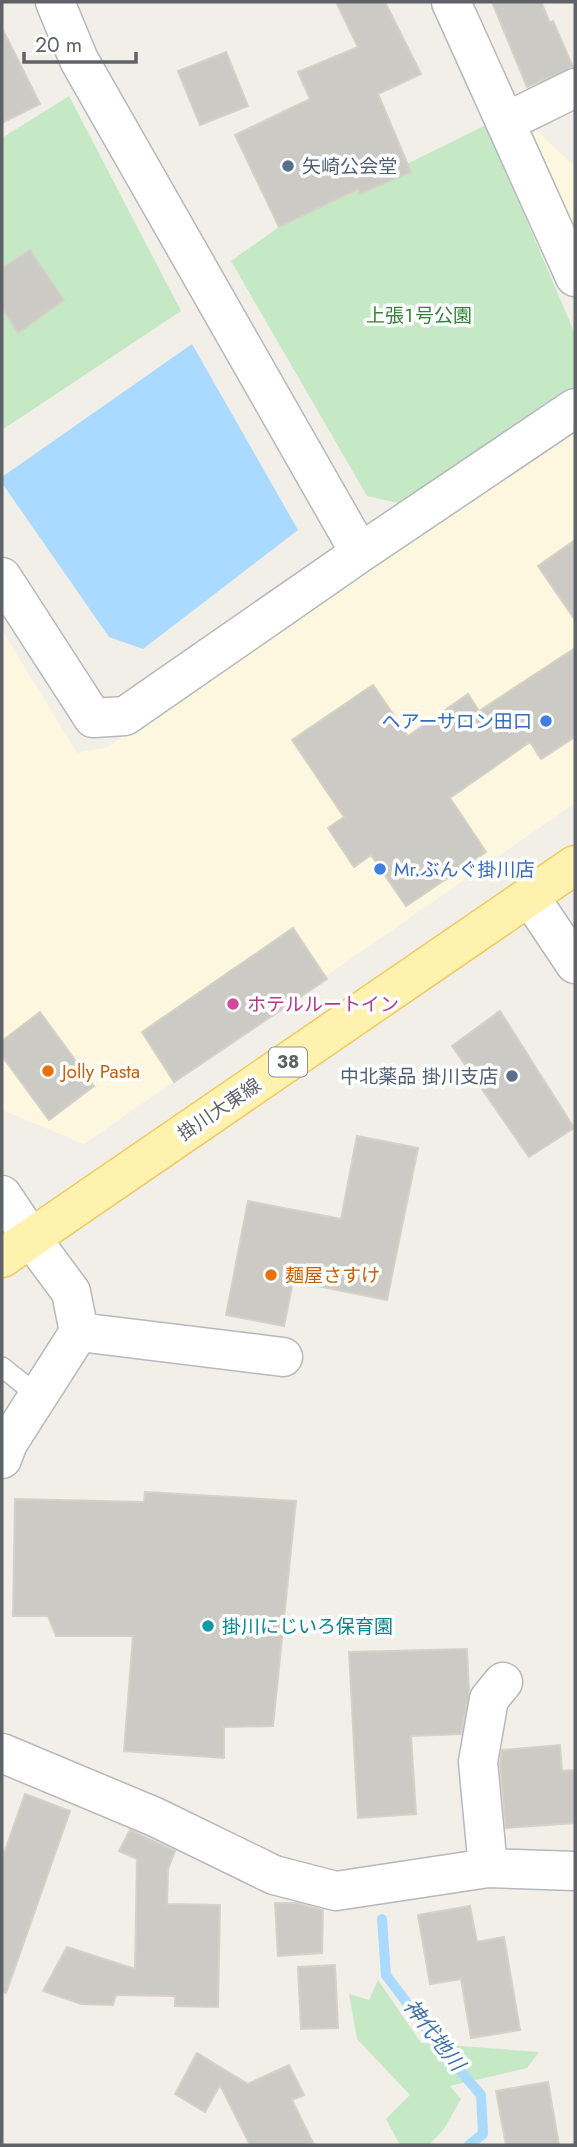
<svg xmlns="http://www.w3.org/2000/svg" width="577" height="2147" font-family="Jost,'Noto Sans JP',sans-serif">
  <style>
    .commercial { fill: #fef7e0 }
    .green { fill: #c5e8c5 }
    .water { fill: #aadaff }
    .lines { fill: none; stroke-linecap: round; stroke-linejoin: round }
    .stream { stroke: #aadaff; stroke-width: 10 }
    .building { fill: #cccac5; stroke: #d6d1c6; stroke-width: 2 }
    .service-casing { stroke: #b5b8bc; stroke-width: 22 }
    .minor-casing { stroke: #b5b8bc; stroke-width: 41 }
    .tertiary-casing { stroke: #b5b8bc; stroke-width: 41 }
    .primary-casing { stroke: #f2c960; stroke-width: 41 }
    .service { stroke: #fff; stroke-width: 19 }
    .minor { stroke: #fff; stroke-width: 38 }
    .tertiary { stroke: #fff; stroke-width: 38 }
    .primary { stroke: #fff2af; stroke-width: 38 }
    .service-dot { fill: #5c6f8a; stroke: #fff; stroke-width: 2.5 }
    .shop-dot { fill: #3f7fe0; stroke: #fff; stroke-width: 2.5 }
    .hotel-dot { fill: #d1479c; stroke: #fff; stroke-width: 2.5 }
    .food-dot { fill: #e8710a; stroke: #fff; stroke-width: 2.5 }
    .culture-dot { fill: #0f9aa8; stroke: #fff; stroke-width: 2.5 }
    .labels { text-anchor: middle; stroke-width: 7; stroke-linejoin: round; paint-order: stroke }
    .shield { fill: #fff; stroke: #8f9295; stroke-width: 2 }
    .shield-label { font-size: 18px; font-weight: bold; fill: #5f6368 }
    .service-label { font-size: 19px; fill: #4e5e75; stroke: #fff; text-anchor: start }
    .park-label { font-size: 19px; fill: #348238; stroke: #fff }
    .shop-label { font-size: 19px; fill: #366cbe; stroke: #fff; text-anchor: end }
    .hotel-label { font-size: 19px; fill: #b23c85; stroke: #fff; text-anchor: start }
    .food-label { font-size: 19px; fill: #c56008; stroke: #fff; text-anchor: start }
    .street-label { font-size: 19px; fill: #5f6368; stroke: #fff }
    .culture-label { font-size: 19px; fill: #0d838f; stroke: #fff; text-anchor: start }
    .water-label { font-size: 21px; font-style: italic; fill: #4174aa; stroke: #fff }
  </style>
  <rect width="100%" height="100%" fill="#f1efe8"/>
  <!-- commercial -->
  <path class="commercial" d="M530,124L575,167V252Z
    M575,430V803L84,1144L2,1110V630L77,753L108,747Z"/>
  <!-- green -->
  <path class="green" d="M69,96L181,311L2,430V138Z
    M486,125L575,334V388L398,503L367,496L231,261L279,227Z
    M378,1980L421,2043L539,2052L527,2068L450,2086L461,2099L444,2129L429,2145H400L386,2119L410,2095L357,2039L349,1994L369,2000Z"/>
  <!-- water -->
  <path class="water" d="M192,344L298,530L143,649L109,637L2,483V477Z"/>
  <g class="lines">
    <!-- stream -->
    <path class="stream" d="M382,1919L386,1975L443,2051L481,2095L483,2134L469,2145"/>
  </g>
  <!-- building -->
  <path class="building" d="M336,2H385L421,74L378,94L411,172L360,194L358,189L279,227L235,135L310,99L298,72L358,47Z
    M492,2H541L550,23L553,21L573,67L527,87Z
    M2,28L40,104L2,123Z
    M226,52L248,106L200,125L178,71Z
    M30,250L64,300L18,333L2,308V268Z
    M575,540V620L538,566Z
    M575,648V737L541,759L530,742L450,798L486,852L406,906L371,855L354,867L328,828L344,817L292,740L373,685L408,736L468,694L479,711Z
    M293,928L327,979L174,1082L142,1032Z
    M500,1011L574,1128L529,1157L452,1046Z
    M40,1012L94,1086L49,1120L2,1056V1041Z
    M357,1136L418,1148L387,1300L293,1281L284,1326L226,1315L248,1201L341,1219Z
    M145,1492L296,1501L273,1726L224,1727V1758L124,1751L133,1636H56L48,1616H13L15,1499L144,1502Z
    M467,1649L469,1693L461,1734L411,1736L416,1814L358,1818L349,1652Z
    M560,1745L562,1771L575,1770V1823L506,1828L500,1763L502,1750Z
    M25,1794L70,1811L6,1993L2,1992V1859Z
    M130,1830L175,1851L168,1869L167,1904L220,1905L218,2007L175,2006V1996L116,1995L113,2005L81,2004L43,1991L67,1947L135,1969L137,1859L119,1851Z
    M275,1903H296L323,1910L322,1953L278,1956Z
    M470,1906L477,1942L504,1937L520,2030L471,2038L461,1979L430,1984L418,1915Z
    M335,1965L338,2028L301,2029L298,1967Z
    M197,2053L248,2084L289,2065L304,2095L292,2100L314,2145H250L220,2085L205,2112L175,2094Z
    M548,2082L559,2145H506L496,2091Z"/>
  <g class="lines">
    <!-- service casing -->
    <g class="service-casing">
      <path id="service" d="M2,1367L38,1396"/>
    </g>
    <!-- minor casing -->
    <g class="minor-casing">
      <path id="minor" d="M55,2L79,60L360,553
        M451,2L575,277
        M506,122L575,88
        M2,577L93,718L125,716L360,553L575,408
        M530,897L575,964
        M79,1332L283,1357
        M2,1459L8,1443L79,1332L71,1292L31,1238
        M2,1753L155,1817L274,1875L336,1891L488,1868L575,1871
        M488,1868L478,1762L489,1699L503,1682"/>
    </g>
    <!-- tertiary casing -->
    <g class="tertiary-casing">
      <path id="tertiary" d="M2,1195L31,1238"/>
    </g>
    <!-- primary casing -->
    <g class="primary-casing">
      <path id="primary" d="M2,1258L575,865"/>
    </g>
    <!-- service -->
    <use href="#service" class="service"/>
    <!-- minor -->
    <use href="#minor" class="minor"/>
    <!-- tertiary -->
    <use href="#tertiary" class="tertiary"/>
    <!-- primary -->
    <use href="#primary" class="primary"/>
  </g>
  <!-- markers -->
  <g class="service-dot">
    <circle cx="288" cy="166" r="7"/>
    <circle cx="512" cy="1076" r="7"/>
  </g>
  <g class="shop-dot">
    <circle cx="546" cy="721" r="7"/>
    <circle cx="380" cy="869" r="7"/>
  </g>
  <circle class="hotel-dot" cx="233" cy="1004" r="7"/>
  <g class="food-dot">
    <circle cx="48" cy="1071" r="7"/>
    <circle cx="271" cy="1275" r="7"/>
  </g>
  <circle class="culture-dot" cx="208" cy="1626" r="7"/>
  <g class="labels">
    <!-- shield labels -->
    <rect class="shield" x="269" y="1047.5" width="38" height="29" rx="5"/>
    <g class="shield-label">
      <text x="288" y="1068">38</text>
    </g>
    <!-- service labels -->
    <g class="service-label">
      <text x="302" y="173">矢崎公会堂</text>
      <text x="498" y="1083" text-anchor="end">中北薬品 掛川支店</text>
    </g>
    <!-- park labels -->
    <g class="park-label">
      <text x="419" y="322">上張１号公園</text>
    </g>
    <!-- shop labels -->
    <g class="shop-label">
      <text x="532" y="728">ヘアーサロン田口</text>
      <text x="394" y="876" text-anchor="start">Mr.ぶんぐ掛川店</text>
    </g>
    <!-- hotel labels -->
    <g class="hotel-label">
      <text x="247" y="1011">ホテルルートイン</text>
    </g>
    <!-- food labels -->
    <g class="food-label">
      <text x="62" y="1078">Jolly Pasta</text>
      <text x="285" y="1282">麺屋さすけ</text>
    </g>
    <!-- street labels -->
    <g class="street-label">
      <text transform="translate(219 1109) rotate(-34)" y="7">掛川大東線</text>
    </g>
    <!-- culture labels -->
    <g class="culture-label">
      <text x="222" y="1633">掛川にじいろ保育園</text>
    </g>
    <!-- water labels -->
    <g class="water-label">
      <text transform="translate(434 2035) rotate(52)" y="7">神代地川</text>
    </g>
  </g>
  <!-- border -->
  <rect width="577" height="2147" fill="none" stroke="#5f6368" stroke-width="7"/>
  <!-- scale -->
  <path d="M24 52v10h112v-10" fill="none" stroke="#5f6368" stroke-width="3.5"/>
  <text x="35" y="52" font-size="21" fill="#5f6368" stroke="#ffffff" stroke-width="5" paint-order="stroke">20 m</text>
</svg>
